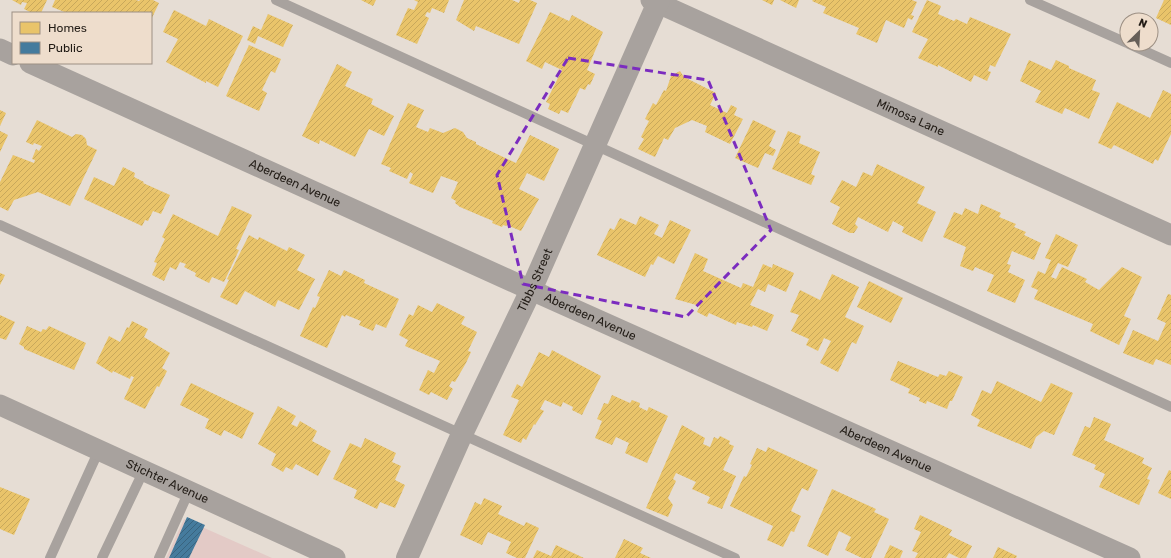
<svg xmlns="http://www.w3.org/2000/svg" width="1171" height="558" font-family="Rubik,sans-serif">
  <style>
    .green { fill: #e3cac6 }
    .homes { fill: url(#homes-hatch) }
    .public { fill: url(#public-hatch) }
    .lines { fill: none; stroke-linecap: round; stroke-linejoin: round }
    .service { stroke: #a8a29e; stroke-width: 10 }
    .minor { stroke: #a8a29e; stroke-width: 21 }
    .tertiary { stroke: #a8a29e; stroke-width: 22 }
    .marked { fill: none; stroke: #7b2cbf; stroke-width: 3; stroke-dasharray: 8 5; stroke-linejoin: round }
    .labels { text-anchor: middle; stroke-width: 4; stroke-linejoin: round; paint-order: stroke }
    .street-label { font-size: 12px; fill: #211b15; stroke: #edc }
  </style>
  <defs>
    <pattern id="homes-hatch" width="6" height="6" patternUnits="userSpaceOnUse"><rect width="6" height="6" fill="#e9c46a"/><path d="M-1 1l2-2M0 6l6-6M5 7l2-2" fill="none" stroke="#c8a85b"/></pattern>
    <pattern id="public-hatch" width="6" height="6" patternUnits="userSpaceOnUse"><rect width="6" height="6" fill="#457b9d"/><path d="M-1 1l2-2M0 6l6-6M5 7l2-2" fill="none" stroke="#39647f"/></pattern>
  </defs>
  <rect width="100%" height="100%" fill="#e6ddd4"/>
  <!-- green -->
  <path class="green" d="M184,519L272,558H166Z"/>
  <!-- homes -->
  <path class="homes" d="M12,0H47L41,13H32L24,9L27,3L22,2L21,5Z
    M55,0H136L139,1L140,0H153L159,3L151,20V13H67L52,7Z
    M361,0H376L373,6Z
    M414,0H449L444,13L432,8L430,13L427,12L425,16L429,18L417,44L396,35L408,8L414,10L418,2Z
    M464,0H512L519,3L520,0H530L537,3L519,44L476,26L474,31L456,20Z
    M762,0H774L772,5Z
    M780,0H799L796,8Z
    M813,0H912L917,2L911,15L914,16L912,20L908,18L904,28L886,20L877,43L856,34L859,28L823,13L826,7L812,1Z
    M927,0L941,6L938,14L954,21L956,19L967,24L970,17L1011,34L995,67L990,65L988,71L991,72L987,81L974,75L971,82L938,65V67L918,58L928,39L912,32Z
    M1164,0H1171V25L1156,18Z
    M174,10L206,26L209,19L243,36L218,87L206,81V83L166,62L178,39L163,32Z
    M550,12L569,21L572,15L603,32L587,70L595,74L590,85L588,84L585,90L580,88L568,113L561,110L559,114L548,109L550,104L546,102L562,70L545,62L542,69L526,61Z
    M268,14L293,25L283,47L258,36L255,44L247,40L253,26L261,30Z
    M249,45L281,59L275,73L271,71L262,90L267,93L259,111L226,96Z
    M1029,60L1051,70L1056,60L1069,66V68L1096,80L1092,90L1100,93L1089,119L1065,108L1062,114L1035,102L1041,91L1020,81Z
    M337,64L352,72L345,86L373,99L371,104L394,116L384,136L369,129L355,157L320,140L319,144L302,136Z
    M680,71L684,77L716,93L710,105L727,113L731,105L737,108L734,115L743,119L730,144L705,132L707,126L692,120L675,128L668,140L664,138L655,157L638,149L644,139L641,137L649,121L645,119L653,103L656,105L664,90L666,91L671,76Z
    M1163,90L1171,94V134L1158,161L1155,159L1153,164L1114,145L1111,149L1098,143L1117,102L1150,118Z
    M408,103L424,110L416,127L428,132L430,128L443,133L455,128L463,132L467,138L476,142V144L516,163L530,135L559,149L544,181L527,173L519,189L539,199L521,231L507,225L506,226L503,225L502,227L492,223L493,221L460,207L455,203L456,201L451,198L458,182L441,176L433,193L409,183L413,174L410,172L407,179L389,171L391,168L381,164Z
    M0,110L6,113L0,126Z
    M37,120L72,137L76,134L82,135L86,139L87,145L97,150L70,206L38,192L14,200L8,211L0,207V182L13,155L34,163L35,160L32,159L36,149L39,151L42,146L34,143L33,145L26,142Z
    M753,120L776,131L769,146L776,150L773,156L765,153L758,168L735,158Z
    M0,131L8,135L0,152Z
    M788,131L801,136L799,143L820,152L811,174L815,176L811,185L772,169Z
    M877,164L925,187L917,203L936,212L922,242L902,232L904,227L893,221L888,232L858,217L855,224L858,227L854,233H850L832,224L840,207L830,202L842,180L856,187L863,172L872,176Z
    M123,167L135,173L134,177L144,182L143,183L170,195L161,214L153,211L148,221L145,220L142,226L84,199L94,177L114,186Z
    M981,204L1001,213L999,217L1016,224L1014,227L1026,232L1024,235L1041,243L1034,260L1012,251L1007,264L1011,265L1008,272L1025,280L1015,303L987,291L994,275L975,267L973,271L960,266L966,247L943,237L954,212L962,215L965,208L978,214Z
    M232,206L252,215L236,249L239,250L224,282L212,277L209,283L195,276L196,273L184,267L186,264L180,262L176,270L170,267L164,281L152,275L157,263L154,262L165,239L162,237L173,214L218,236Z
    M640,216L659,225L654,234L662,238L670,220L691,230L674,264L658,256L653,265L651,264L645,277L597,255L610,228L614,230L620,218L636,225Z
    M1056,234L1078,245L1068,267L1058,263L1051,277L1056,279L1062,267L1087,279L1085,282L1099,290L1122,267L1142,277L1124,316L1131,319L1119,345L1090,331L1093,324L1034,299L1038,290L1031,287L1038,271L1045,274L1051,260L1045,258Z
    M249,235L258,240L259,237L287,251L289,247L305,255L297,270L315,279L299,310L278,300L275,307L245,291L237,305L220,297L229,280L227,279Z
    M695,253L708,259L703,271L741,288L743,283L753,287L763,264L772,268L773,264L794,273L786,292L768,284L765,292L758,289L750,305L774,315L767,331L753,325L752,327L737,322L736,325L709,313L707,317L697,312L700,306L675,299Z
    M329,270L341,276L344,270L365,280L364,283L399,299L386,328L376,324L373,331L359,325L361,321L346,315L345,317L342,315L327,348L300,336L313,307L315,308L320,297L317,296Z
    M0,273L5,275L0,285Z
    M832,274L859,287L845,317L864,326L856,344L852,342L838,372L820,363L831,341L824,338L818,351L806,345L809,339L791,331L799,315L790,312L800,290L820,300Z
    M869,281L903,298L891,323L857,307Z
    M1168,294L1171,295V365L1156,359L1153,365L1123,353L1133,330L1158,341L1166,323L1157,319Z
    M437,303L465,317L461,324L477,332L468,351L471,352L466,363L455,382L452,381L449,386L453,389L447,400L431,392L429,395L419,390L428,370L434,373L440,361L405,346L408,340L399,335L409,314L413,316L418,305L432,312Z
    M0,315L15,322L6,340L0,338Z
    M132,321L148,329L144,337L170,353L162,368L167,371L159,387L157,386L145,409L124,399L134,377L131,376L130,379L113,371L112,373L96,363L109,336L120,342L127,327L129,328Z
    M27,326L41,332L43,329L46,330L49,326L86,343L74,370L24,349V347L19,344Z
    M552,350L601,376L582,415L572,410L573,407L563,402L561,407L545,400L540,409L544,411L535,425L534,424L526,440L523,438L521,443L503,435L519,400L511,397L517,384L522,387L539,352L549,357Z
    M898,361L938,377L940,374L946,376L949,371L963,377L952,401H950L947,409L927,401L926,404L919,401L920,398L908,393L910,389L890,380Z
    M997,381L1041,402L1051,383L1073,393L1054,435L1044,431L1036,437L1031,449L977,426L980,420L971,415L982,390L991,394Z
    M191,383L254,413L242,439L224,430L221,436L205,428L209,419L180,405Z
    M612,395L630,403L632,400L640,403L639,407L647,411L649,407L668,416L647,463L625,453L629,443L616,437L612,445L595,438L602,421L597,419L604,403L608,404Z
    M278,406L296,416L291,424L297,427L300,421L317,431L312,441L331,451L318,476L296,464L292,470L286,467L283,472L271,465L276,454L258,444Z
    M1094,417L1111,424L1104,440L1144,458L1142,463L1152,468L1147,479L1150,480L1139,505L1099,487L1105,474L1094,469L1096,465L1072,455L1085,426L1090,428Z
    M682,425L705,438L703,444L710,447L714,437L718,439L720,436L730,441L729,444L734,446L723,470L736,476L722,509L707,503L710,497L692,489L696,482L676,473L673,479L676,481L668,498L673,505L668,517L646,508Z
    M365,438L396,453L392,462L401,466L395,480L405,485L395,508L380,502L377,509L354,498L357,490L333,479L350,443L361,448Z
    M768,447L818,470L808,491L802,488L791,511L801,516L794,532L791,531L783,547L767,540L773,526L730,506L744,476L746,477L752,465L750,464L757,448L766,452Z
    M1169,470L1171,471V499L1158,493Z
    M0,487L30,499L14,535L0,529Z
    M832,489L876,509L874,512L889,519L871,558H862L845,550L851,537L839,531L828,556L807,546Z
    M484,498L502,506L498,514L524,526L526,522L539,528L525,558H517L506,553L511,542L488,532L482,545L460,535L475,502L481,505Z
    M920,515L952,530L949,535L972,546L966,558H959L949,553L946,558H915L918,553L912,551L921,532L914,529Z
    M624,539L643,548L640,553L651,558H615Z
    M556,545L584,558H533L537,550L551,556Z
    M890,545L903,551L900,558H884Z
    M998,547L1017,556L1016,558H993Z"/>
  <!-- public -->
  <path class="public" d="M187,517L205,525L189,558H169Z"/>
  <g class="lines">
    <!-- service -->
    <path class="service" d="M276,0L1171,407
      M1030,0L1127,43
      M1129,44L1171,63
      M0,225L735,558
      M50,558L99,450
      M102,558L144,470
      M159,558L189,491"/>
    <!-- minor -->
    <g class="minor">
      <path id="s1" d="M651,0L1171,235"/>
      <path d="M0,49L13,55"/>
      <path id="s2" d="M30,63L531,290L1130,558"/>
      <path id="s3" d="M0,405L335,558"/>
    </g>
    <!-- tertiary -->
    <path class="tertiary" id="s4" d="M407,558L462,434L531,290L659,0"/>
  </g>
  <!-- marked area -->
  <path class="marked" d="M568,58L708,80L771,230L686,317L523,284L497,175Z"/>
  <g class="labels">
    <!-- street labels -->
    <g class="street-label">
      <text dy="4" stroke="none"><textPath href="#s1" startOffset="285">Mimosa Lane</textPath></text>
      <text dy="4" stroke="none"><textPath href="#s2" startOffset="291">Aberdeen Avenue</textPath></text>
      <text dy="4" stroke="none"><textPath href="#s4" startOffset="306">Tibbs Street</textPath></text>
      <text dy="4" stroke="none"><textPath href="#s2" startOffset="615">Aberdeen Avenue</textPath></text>
      <text dy="4" stroke="none"><textPath href="#s2" startOffset="939">Aberdeen Avenue</textPath></text>
      <text dy="4" stroke="none"><textPath href="#s3" startOffset="184">Stichter Avenue</textPath></text>
    </g>
  </g>
  <!-- legend -->
  <rect x="12" y="12" width="140" height="52" fill="#eeddcc" stroke="#9c8f83"/>
  <rect x="20" y="22" width="20" height="12" fill="#e9c46a" stroke="#9c8f83"/>
  <text x="48" y="32" font-size="12" fill="#211b15">Homes</text>
  <rect x="20" y="42" width="20" height="12" fill="#457b9d" stroke="#9c8f83"/>
  <text x="48" y="52" font-size="12" fill="#211b15">Public</text>
  <!-- north arrow -->
  <g transform="translate(1139 32) rotate(24)"><circle r="19" fill="#eeddcc" stroke="#9c8f83"/>
  <path d="M0-3L7 15L0 10L-7 15Z" fill="#665f58"/>
  <text y="-6" font-size="11" font-weight="bold" text-anchor="middle" fill="#211b15">N</text>
  </g>
</svg>
